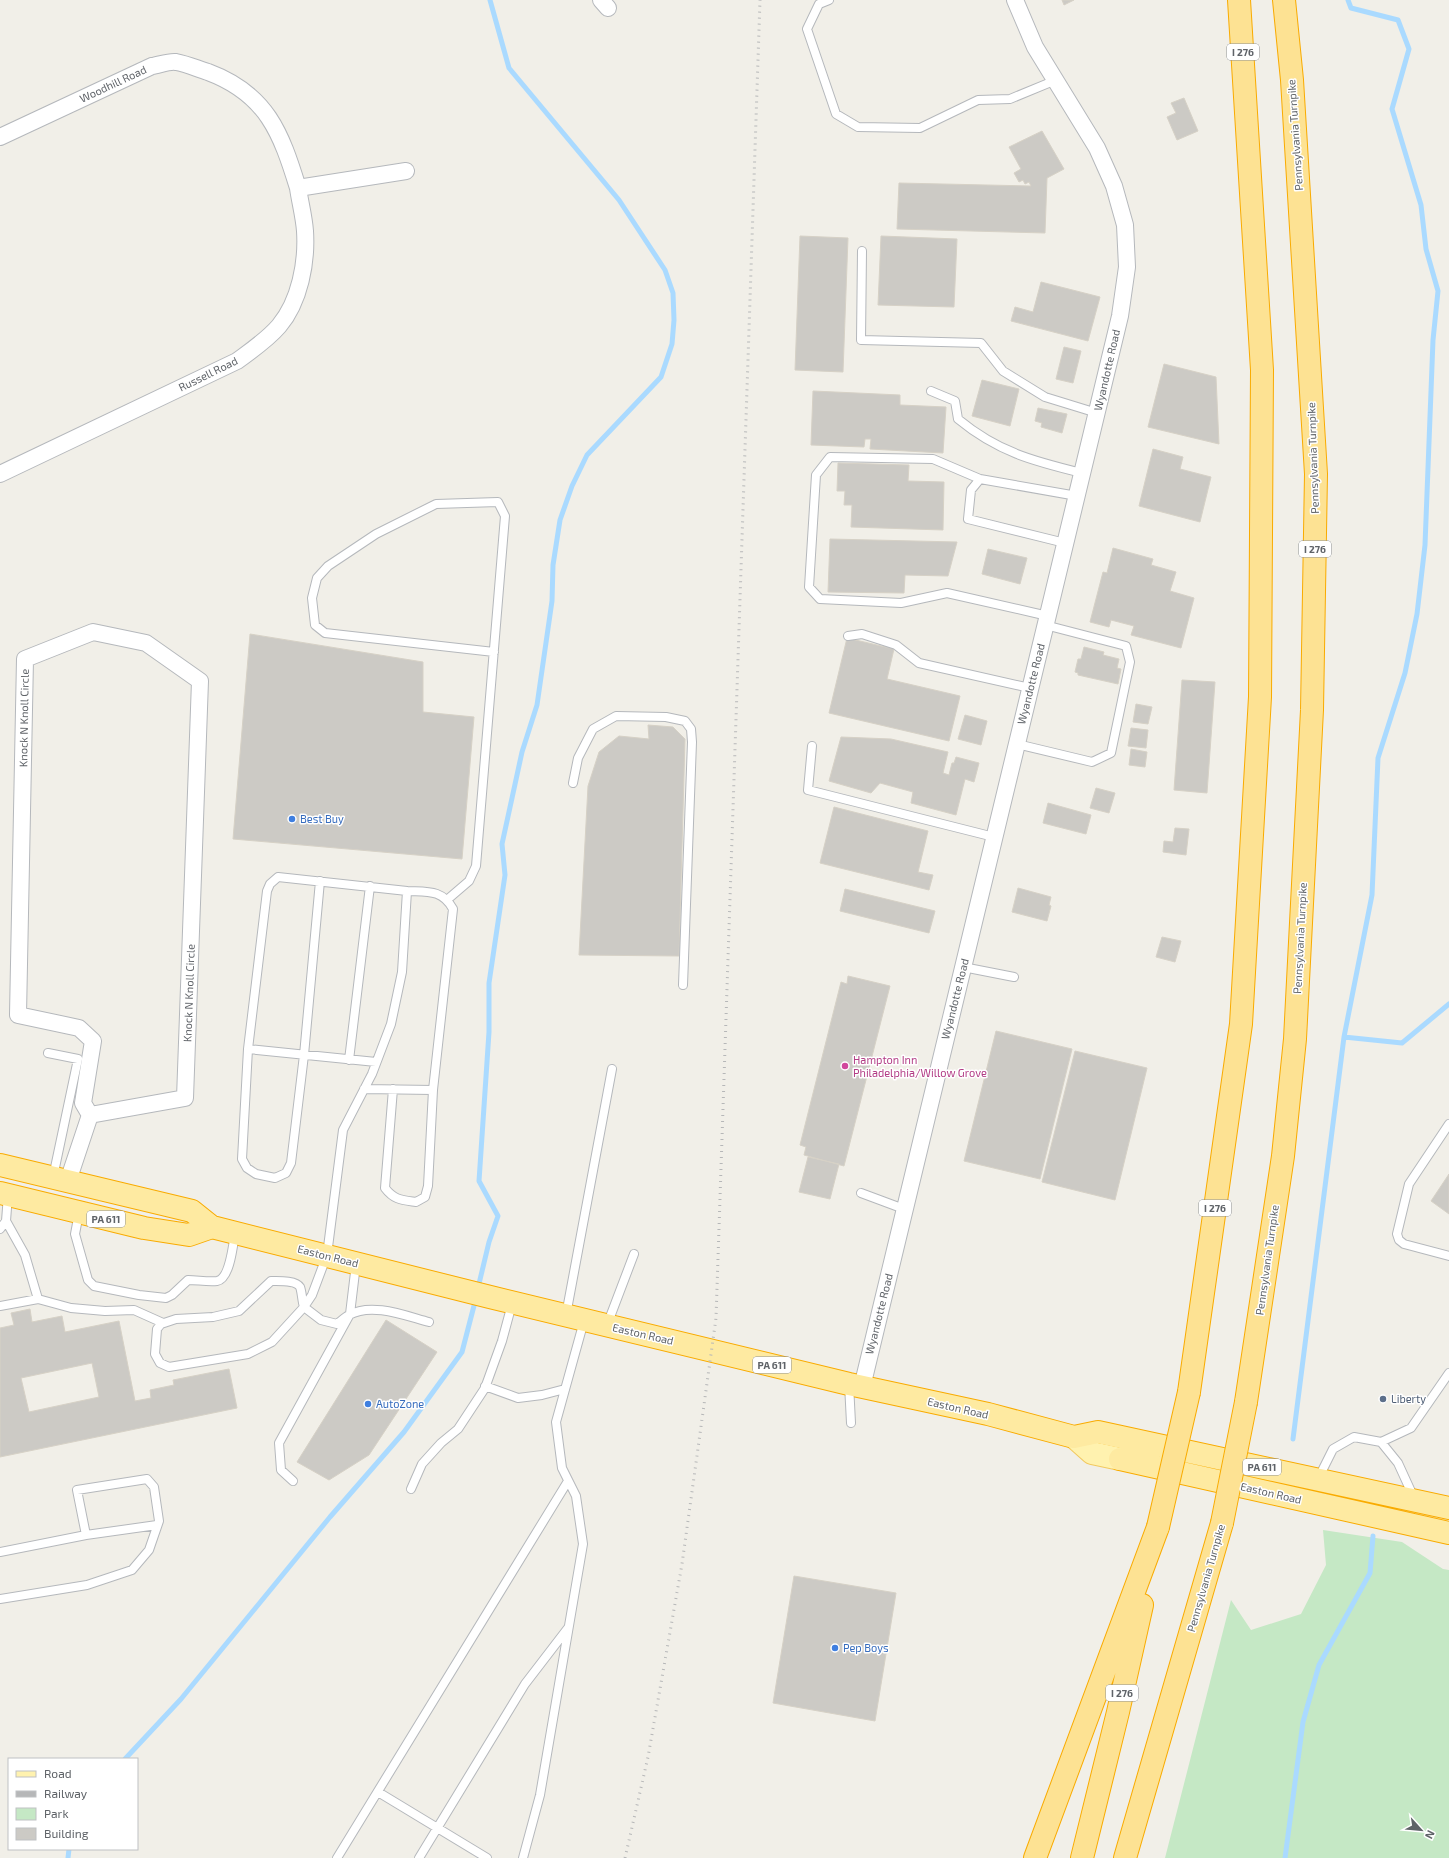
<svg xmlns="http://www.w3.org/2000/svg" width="1449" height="1858" font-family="'Exo 2',sans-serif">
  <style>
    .green { fill: #c5e8c5 }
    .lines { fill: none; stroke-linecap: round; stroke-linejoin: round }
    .stream { stroke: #aadaff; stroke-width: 5 }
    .building { fill: #cccac5; stroke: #d6d1c6; fill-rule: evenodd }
    .service-casing { stroke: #b5b8bc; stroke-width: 10 }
    .minor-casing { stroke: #b5b8bc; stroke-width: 18 }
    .primary-casing { stroke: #f2c960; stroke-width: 24 }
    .trunk-casing { stroke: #f9ab00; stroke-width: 24 }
    .motorway-casing { stroke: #f9ab00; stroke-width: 24 }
    .service { stroke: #fff; stroke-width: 8 }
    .minor { stroke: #fff; stroke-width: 16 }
    .primary { stroke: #fff2af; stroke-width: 22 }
    .trunk { stroke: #feeaa1; stroke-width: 22 }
    .motorway { stroke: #fde293; stroke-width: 22 }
    .rail { stroke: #b6b7b8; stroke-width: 3; stroke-dasharray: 1 5; stroke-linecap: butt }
    .motorway-bridge-casing { stroke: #f9ab00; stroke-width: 24; stroke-linecap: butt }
    .motorway-bridge { stroke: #fde293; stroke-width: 22 }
    .shop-dot { fill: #3f7fe0; stroke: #fff; stroke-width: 1.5 }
    .hotel-dot { fill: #d1479c; stroke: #fff; stroke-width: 1.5 }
    .service-dot { fill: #5c6f8a; stroke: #fff; stroke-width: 1.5 }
    .labels { text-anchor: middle; stroke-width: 3; stroke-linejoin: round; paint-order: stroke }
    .shield { fill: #fff; stroke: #8f9295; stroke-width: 1 }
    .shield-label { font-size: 10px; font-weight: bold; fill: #5f6368 }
    .street-label { font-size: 11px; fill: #5f6368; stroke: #fff }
    .shop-label { font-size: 11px; fill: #366cbe; stroke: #fff; text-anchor: start }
    .hotel-label { font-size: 11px; fill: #b23c85; stroke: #fff; text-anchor: start }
    .service-label { font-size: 11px; fill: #4e5e75; stroke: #fff; text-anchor: start }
  </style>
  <rect width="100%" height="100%" fill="#f1efe8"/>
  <!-- green -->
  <path class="green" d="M1323,1530L1402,1542L1443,1569L1449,1570V1858H1165L1231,1600L1251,1630L1301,1614L1326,1565Z"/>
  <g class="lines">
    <!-- stream -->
    <path class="stream" d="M1344,1037L1402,1043L1449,1004
      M478,1288L489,1242L498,1216L479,1181L489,1032V983L505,875L502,844L522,752L537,705L552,601L553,565L560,520L572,486L587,455L661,377L672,344L674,320L673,293L665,270L619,200L509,68L490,0
      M1293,1439L1344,1037L1372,895L1378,758L1405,673L1417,614L1425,545L1433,340L1438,291L1426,249L1421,205L1392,109L1409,49L1398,20L1351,8L1348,0
      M125,1759L181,1699L330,1517L404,1432L462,1352L476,1298
      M68,1858L69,1849
      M1285,1858L1303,1722L1319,1665L1370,1573L1373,1536"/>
  </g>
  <!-- building -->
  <path class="building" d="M1062,0H1074L1064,5Z
    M1184,98L1198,131L1177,140L1167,117L1176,113L1171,103Z
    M1042,131L1064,169L1047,178L1045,233L897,229L899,183L1031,186L1029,182L1025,184L1023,180L1019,182L1014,173L1021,169L1009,147Z
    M800,236L848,238L843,372L795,370Z
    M881,236L957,239L954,307L878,305Z
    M1041,282L1100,297L1088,341L1011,321L1015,307L1033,312Z
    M1064,347L1081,351L1073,383L1056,379Z
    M1164,364L1216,377L1219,444L1148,427Z
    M982,380L1019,389L1010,426L972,416Z
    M813,391L900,395V405L946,407L943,453L870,449L871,439H865L864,447L811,445Z
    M1038,408L1067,414L1062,433L1041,427L1042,423L1035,421Z
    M1153,449L1183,457L1180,469L1211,477L1200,522L1139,506Z
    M838,463L909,465L908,481L944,482L943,530L851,527L852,505H844L845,491H837Z
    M830,539L957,542L948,576L905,575L904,593L828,592Z
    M1113,548L1153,559L1151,565L1176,572L1170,591L1194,598L1181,648L1131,635L1134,626L1111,620L1109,627L1090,622L1103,572L1107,573Z
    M988,549L1027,558L1020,584L982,574Z
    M250,634L423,662V712L474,717L462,859L233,839Z
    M847,638L894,649L887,679L960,696L949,741L829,713Z
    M1084,647L1104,652L1103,655L1119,659L1117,668L1121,669L1118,684L1078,675V673L1075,672L1078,659H1081Z
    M1182,680L1215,682L1207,793L1174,790Z
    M1136,704L1152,707L1148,724L1133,722Z
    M965,715L987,721L981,745L958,739Z
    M648,725L673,727L685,739L679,956L579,955L588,786L599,752L619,736L649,739Z
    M1131,728L1148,730L1146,748L1128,746Z
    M841,737L891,739L948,752L943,773L949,775L952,763H954L956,757L979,763L974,782L965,779L956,815L911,803L913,792L880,783L871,793L829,781Z
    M1131,749L1147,752L1145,767L1129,765Z
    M1096,788L1115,793L1109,813L1090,808Z
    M1048,803L1091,815L1086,834L1043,823Z
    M834,807L928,831L918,872L933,875L929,890L820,863Z
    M1175,828L1189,829L1186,855L1163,852L1164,841L1173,842Z
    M1018,888L1051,897L1049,905L1051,906L1047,921L1012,912Z
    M845,889L935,911L929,933L840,911Z
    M1162,937L1181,941L1175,962L1156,957Z
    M848,976L890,986L844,1166L804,1155L806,1147L800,1145L841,982L847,984Z
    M996,1031L1072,1049L1040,1179L964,1161Z
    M1075,1051L1147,1068L1115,1200L1042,1182Z
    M808,1157L839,1164L830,1199L799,1192Z
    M1449,1174V1214L1431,1201Z
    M30,1309L32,1322L62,1316L65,1332L119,1321L135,1401L151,1398L150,1390L174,1385L173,1380L229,1369L237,1408L0,1457V1328L14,1325L11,1313ZM92,1363L99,1397L29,1412L21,1378Z
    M386,1320L437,1352L369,1455L329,1480L297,1462Z
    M794,1576L896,1593L875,1721L773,1703Z"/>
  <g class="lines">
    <!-- service casing -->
    <g class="service-casing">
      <path id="service" d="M829,0L819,4L807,29L836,114L858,127L920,128L978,100L1010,99L1056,80
        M862,251L861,340L981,343L1003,371L1045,397L1097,413
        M931,391L955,401L958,419C998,452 1033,461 1082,473
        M980,479L933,459L830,457L816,475L809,587L820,599L901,603L947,593L1048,616
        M1065,543L968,519L971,490L980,479L1077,496
        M848,636L862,634L896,645L919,663L1030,688
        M1017,744L1092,762L1111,753L1130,662L1126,646L1045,625
        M812,746L808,790L994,837
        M573,783L578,758L593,729L616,716L666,717L685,721L691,729L692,742L683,985
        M448,899L469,881L476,866L505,516L498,502L436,504L376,534L328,566L317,578L312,598L315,625L325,633L494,652
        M963,967L1014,977
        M248,1049L242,1159L247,1168L256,1174L275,1178L286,1173L291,1163L304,1055L320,881
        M48,1053L78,1059L53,1177
        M349,1060L370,886
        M376,1062L248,1049L267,891L270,884L278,877L407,891L402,972L391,1024L372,1074L343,1130L327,1255L312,1295L304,1307L272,1342L248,1354L169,1367L160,1363L155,1354L157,1329L161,1324L176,1319L213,1317L239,1311L271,1281C278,1281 296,1280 300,1287C302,1292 302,1301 304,1307L321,1320L337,1324C341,1321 345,1317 349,1315C372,1302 406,1316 429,1322
        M364,1089L433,1090L453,909C442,889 427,892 407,891
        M393,1089L385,1188C394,1200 402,1200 416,1202L425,1197L428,1186L433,1090
        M1449,1124L1409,1184L1397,1234L1399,1240L1404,1244L1449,1256
        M861,1193L904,1209
        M79,1213L75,1234L88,1280L94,1286L139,1295L166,1298L172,1295L188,1280C197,1280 208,1282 217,1281C230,1279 233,1245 235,1233
        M0,1229L6,1221
        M38,1299L71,1308L105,1311L134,1310L163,1323
        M0,1306L38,1299L25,1255L6,1221L8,1195
        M566,1315L612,1069
        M607,1325L634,1254
        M849,1384L851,1423
        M485,1386L518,1398L542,1395L565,1389
        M1381,1442L1398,1463L1414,1498
        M1318,1479L1333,1449L1354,1437L1381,1442L1411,1428L1449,1373
        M293,1481L281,1470L279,1443L350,1314L356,1264
        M411,1489L422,1464L441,1443L458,1429L485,1388L502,1341L512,1304
        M86,1535L157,1525
        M0,1552L86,1535L77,1490L147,1479L154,1487L159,1521L149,1550L132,1570L87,1585L0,1599
        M378,1792L487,1858
        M337,1858L568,1481
        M419,1858L525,1684L568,1628
        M523,1858L540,1795L583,1544L576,1496L562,1468L556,1422L584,1321"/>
    </g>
    <!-- minor casing -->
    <g class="minor-casing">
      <path id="minor" d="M601,0L608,8
        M0,137L152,66C159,65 169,61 176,62C187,64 198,69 208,72C267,94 281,133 298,188L406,171
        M0,474L237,361C252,350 267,340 279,326C300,301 307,262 305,231C304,217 300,202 298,188
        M68,1181L90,1115L83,1103L93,1041L79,1028L18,1015L25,659L93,632L146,643L200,681L185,1098L90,1115
        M862,1387L1120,316L1127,267L1125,225L1114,186L1097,148L1035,47L1015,0"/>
    </g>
    <!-- primary casing -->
    <g class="primary-casing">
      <path id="primary" d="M1074,1437L1092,1453L1120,1459"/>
    </g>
    <!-- trunk casing -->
    <g class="trunk-casing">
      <path id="trunk" d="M0,1165L192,1211L212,1227L490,1297L849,1384L988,1414L1074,1437L1098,1432L1449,1508
        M0,1193L144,1228L189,1235L212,1227
        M1120,1459L1449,1533"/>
    </g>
    <!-- motorway casing -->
    <g class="motorway-casing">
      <path id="motorway" d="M1189,1392L1241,1024L1260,697L1262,370L1239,0
        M1246,1402L1283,1156L1295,1039L1312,710L1316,474L1292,80L1284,0
        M1035,1858L1158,1527
        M1082,1858L1118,1712L1142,1605
        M1125,1858L1222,1523"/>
    </g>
    <!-- service -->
    <use href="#service" class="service"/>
    <!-- minor -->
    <use href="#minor" class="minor"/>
    <!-- primary -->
    <use href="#primary" class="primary"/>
    <!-- trunk -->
    <use href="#trunk" class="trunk"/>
    <!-- motorway -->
    <use href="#motorway" class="motorway"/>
    <!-- rail -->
    <path class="rail" d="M625,1858L648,1757L682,1564L716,1318L760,0"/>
    <!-- motorway-bridge casing -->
    <g class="motorway-bridge-casing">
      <path id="motorway-bridge" d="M1222,1523L1246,1402
        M1158,1527L1189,1392"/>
    </g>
    <!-- motorway-bridge -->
    <use href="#motorway-bridge" class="motorway-bridge"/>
  </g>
  <!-- markers -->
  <g class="shop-dot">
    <circle cx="292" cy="819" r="4"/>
    <circle cx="368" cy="1404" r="4"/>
    <circle cx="835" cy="1648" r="4"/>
  </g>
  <circle class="hotel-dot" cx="845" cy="1066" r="4"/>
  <circle class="service-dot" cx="1383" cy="1399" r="4"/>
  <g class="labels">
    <!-- shield labels -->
    <g class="shield">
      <rect x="1227" y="44" width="32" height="16" rx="3"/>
      <rect x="1299" y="541" width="32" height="16" rx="3"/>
      <rect x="1199" y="1200" width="32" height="16" rx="3"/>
      <rect x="87" y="1211" width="38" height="16" rx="3"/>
      <rect x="753" y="1357" width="38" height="16" rx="3"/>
      <rect x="1243" y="1459" width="38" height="16" rx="3"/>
      <rect x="1106" y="1685" width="32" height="16" rx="3"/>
    </g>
    <g class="shield-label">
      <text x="1243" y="56">I 276</text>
      <text x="1315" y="553">I 276</text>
      <text x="1215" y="1212">I 276</text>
      <text x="106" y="1223">PA 611</text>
      <text x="772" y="1369">PA 611</text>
      <text x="1262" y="1471">PA 611</text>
      <text x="1122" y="1697">I 276</text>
    </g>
    <!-- street labels -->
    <g class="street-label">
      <text transform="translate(113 84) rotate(-25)" y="4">Woodhill Road</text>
      <text transform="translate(1295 135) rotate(-94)" y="4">Pennsylvania Turnpike</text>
      <text transform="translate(1107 370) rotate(-77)" y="4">Wyandotte Road</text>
      <text transform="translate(208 374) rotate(-26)" y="4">Russell Road</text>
      <text transform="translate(1313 458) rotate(-92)" y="4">Pennsylvania Turnpike</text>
      <text transform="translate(1031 684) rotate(-76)" y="4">Wyandotte Road</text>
      <text transform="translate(24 718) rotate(-89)" y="4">Knock N Knoll Circle</text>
      <text transform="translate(1300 938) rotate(-87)" y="4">Pennsylvania Turnpike</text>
      <text transform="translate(189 993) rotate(-88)" y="4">Knock N Knoll Circle</text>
      <text transform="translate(955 999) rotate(-76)" y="4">Wyandotte Road</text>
      <text transform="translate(328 1256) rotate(14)" y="4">Easton Road</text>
      <text transform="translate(1267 1260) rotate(-82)" y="4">Pennsylvania Turnpike</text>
      <text transform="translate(879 1314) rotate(-76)" y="4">Wyandotte Road</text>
      <text transform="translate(643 1334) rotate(13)" y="4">Easton Road</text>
      <text transform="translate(958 1408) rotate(13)" y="4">Easton Road</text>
      <text transform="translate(1271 1493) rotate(13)" y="4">Easton Road</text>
      <text transform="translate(1206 1578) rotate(-74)" y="4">Pennsylvania Turnpike</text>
    </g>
    <!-- shop labels -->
    <g class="shop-label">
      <text x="300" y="823">Best Buy</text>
      <text x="376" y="1408">AutoZone</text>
      <text x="843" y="1652">Pep Boys</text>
    </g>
    <!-- hotel labels -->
    <g class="hotel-label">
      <text x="853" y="1064">Hampton Inn<tspan x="853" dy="13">Philadelphia/Willow Grove</tspan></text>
    </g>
    <!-- service labels -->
    <g class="service-label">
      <text x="1391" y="1403">Liberty</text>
    </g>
  </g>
  <!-- legend -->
  <rect x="8" y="1758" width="130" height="92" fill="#ffffff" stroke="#bfc1c3"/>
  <rect x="16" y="1771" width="20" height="6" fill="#fff2af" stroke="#bfc1c3"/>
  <text x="44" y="1778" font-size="12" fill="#5f6368">Road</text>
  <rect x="16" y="1791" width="20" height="6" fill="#b6b7b8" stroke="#bfc1c3"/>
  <text x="44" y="1798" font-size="12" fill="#5f6368">Railway</text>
  <rect x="16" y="1808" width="20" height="12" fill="#c5e8c5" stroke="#bfc1c3"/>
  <text x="44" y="1818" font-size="12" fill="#5f6368">Park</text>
  <rect x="16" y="1828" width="20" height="12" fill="#cccac5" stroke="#bfc1c3"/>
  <text x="44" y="1838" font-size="12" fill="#5f6368">Building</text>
  <!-- north arrow -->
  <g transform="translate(1421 1830) rotate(117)" stroke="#ffffff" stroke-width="3" paint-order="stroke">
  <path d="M0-3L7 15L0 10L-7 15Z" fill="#5f6368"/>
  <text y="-6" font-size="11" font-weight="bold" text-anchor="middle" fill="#5f6368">N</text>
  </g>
</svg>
